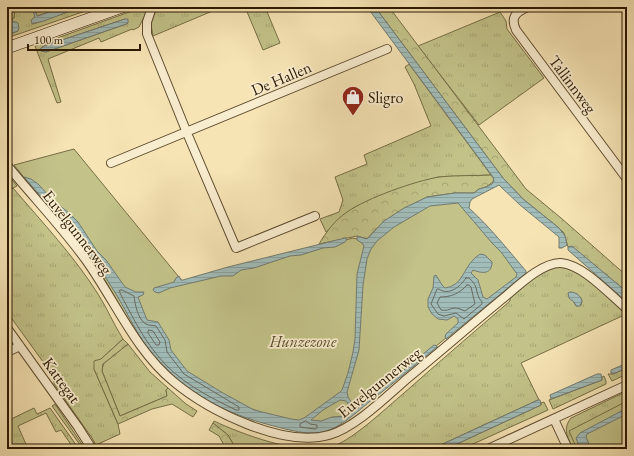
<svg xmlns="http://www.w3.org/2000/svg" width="634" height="456" font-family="'EB Garamond',serif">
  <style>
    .grass { fill: url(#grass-tufts); stroke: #766e46; fill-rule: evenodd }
    .forest { fill: url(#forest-crowns); stroke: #766e46 }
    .park { fill: #c2c289; stroke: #766e46 }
    .water { fill: url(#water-rules); stroke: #727b70; fill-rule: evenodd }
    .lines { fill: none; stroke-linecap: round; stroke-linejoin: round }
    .shore { stroke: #666a5e; stroke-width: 1 }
    .street-casing { stroke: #5e4c2f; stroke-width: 10 }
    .secondary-casing { stroke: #2b1902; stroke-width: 12 }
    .street { stroke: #f9edcf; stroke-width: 8 }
    .secondary { stroke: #f9edcf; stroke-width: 11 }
    .labels { text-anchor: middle; stroke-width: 3.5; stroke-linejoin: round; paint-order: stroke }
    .street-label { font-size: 16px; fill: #2b1902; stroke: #f9edcf }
    .poi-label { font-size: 16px; fill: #2b1902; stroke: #f9edcf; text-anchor: start }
    .park-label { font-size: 16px; font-style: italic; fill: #584c2a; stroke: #f9edcf }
  </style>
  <defs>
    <pattern id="grass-tufts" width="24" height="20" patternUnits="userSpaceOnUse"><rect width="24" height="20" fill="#c2c289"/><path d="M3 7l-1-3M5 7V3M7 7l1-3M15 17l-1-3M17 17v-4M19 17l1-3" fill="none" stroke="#a7a675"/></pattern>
    <pattern id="forest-crowns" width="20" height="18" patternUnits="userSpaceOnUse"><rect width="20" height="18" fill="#c2c289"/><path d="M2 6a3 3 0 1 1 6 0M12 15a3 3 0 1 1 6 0" fill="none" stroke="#a7a675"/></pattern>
    <pattern id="water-rules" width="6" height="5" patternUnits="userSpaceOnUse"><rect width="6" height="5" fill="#a1bcb9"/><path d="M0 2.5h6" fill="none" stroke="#8ba19d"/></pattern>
  </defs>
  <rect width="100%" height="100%" fill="#f6e4b5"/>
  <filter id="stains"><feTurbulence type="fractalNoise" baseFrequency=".005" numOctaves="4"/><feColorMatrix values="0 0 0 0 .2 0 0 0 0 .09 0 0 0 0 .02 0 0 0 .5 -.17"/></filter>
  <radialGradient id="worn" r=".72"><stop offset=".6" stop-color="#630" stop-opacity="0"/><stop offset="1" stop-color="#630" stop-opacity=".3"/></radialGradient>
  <!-- grass -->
  <path class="grass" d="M15,7H33L35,18L32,19L33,24L81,7H97L7,38V35L18,31L8,21H7V20L8,21L14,18Z
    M49,7H64L37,16L36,12Z
    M143,7L145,8L147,11L139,27L133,30L132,29L101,42L99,38L48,59L61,102L57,103L35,46ZM125,19L128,23L126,24L46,52L41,51L42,47L44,46Z
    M157,7H170L173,9L178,7H222L153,36L151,24Z
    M245,7H265L280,43L263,50Z
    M500,12L506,21L507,29L544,78L479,125L418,46Z
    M409,64L491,175L438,177L395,190L355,207L338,220L326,232L320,219L339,212L343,200L335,177L367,164L364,155L431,126L414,84L405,67Z
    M13,188C42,222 74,256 98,294C107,308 114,325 123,339L101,359L94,369L118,424L120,434L96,445L92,438L54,384V377L7,312V191Z
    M550,267H568L592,281L627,313V321L622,316L521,363L540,402L538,400L432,449H236L228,435L213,423L214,421C241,434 299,455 328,448C350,443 386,408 404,393C439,362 475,331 510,301V295L540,272ZM576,293L581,298L582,301L581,305L576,306L574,302Z
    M128,344L150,372L168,388L166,390L167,396L120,416L102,371L103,364Z
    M627,368V374L612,381L608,374H613Z
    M604,376L606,381V384L553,409L549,400L602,380V377Z
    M627,391V408L580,449H573C568,438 562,429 571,418Z
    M544,402L548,410L462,449H446L541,405V403Z
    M55,404L85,449H83L52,406Z
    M34,408L37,414L50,408L79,449H74L61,430L56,432L46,413L18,426L28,449H7V421Z"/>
  <!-- forest -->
  <path class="forest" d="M7,7H15L14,18L8,21Z
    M375,7H389L526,189L561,218L627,276V292L572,247H568L564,233L559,228L523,199L503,178Z
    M7,174L17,186L7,191Z
    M491,175L494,179L493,182L486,187L479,189L474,193H455L427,197L397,213L376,229L367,239L357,236L319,244C326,232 335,220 347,212C367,198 415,181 439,177C456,175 474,176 491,175Z
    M123,339L128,344L103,364L102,371L120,416L167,396L166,390L168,388L186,404L197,411L193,417L172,404L152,409L118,424L94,369V361L101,359Z
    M213,423L228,435L236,449H226L219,436L209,430Z"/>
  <!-- park -->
  <path class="park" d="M74,149L183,282L353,238L367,241L417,209L456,196L523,273L446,338L346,419L309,431L182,382L143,344L100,272L14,165Z
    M627,401V449H577L569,431Z"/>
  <!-- water -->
  <path class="water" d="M64,7H81L44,21L32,24L31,20L35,17L33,10L35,9L37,16H38Z
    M367,7H375L503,178L523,199L559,228L565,236L567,245L562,248H559V237L520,205L500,186L499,185L472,199L470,202L469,208C490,227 508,250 526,271V273L446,339L445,337L446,334L458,323V319L454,316L447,320L438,319L432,314L428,307V299L433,288L434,276L436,275L442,285L445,288C462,286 463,270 473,260C475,257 478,256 480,254L485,255L492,262C492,274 483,274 473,270L471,273L478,280L483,297L487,299L516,277L517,274L501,252L492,243L458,203L430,206L394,227L377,241L371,249L367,259L363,285L359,350L347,392L348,397L355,408H358L434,345L437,346V347C416,364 395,382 373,399C359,410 344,425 327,431C312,437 285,429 270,425C228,414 183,393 155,358C137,336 126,309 111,286C87,246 54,212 24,177L31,179L38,184L52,199L70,214L78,222L97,251L106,260L125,287L136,292H144L143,295L138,297L147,320L158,322L169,340L171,350L187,371L223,393L254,410L291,419L299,420L304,418L340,392L342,390L348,373L353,352L355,339L357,274L364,246L362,243L357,240V236L367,239L384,221L404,208L427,197L455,193H474L479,189L486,187L492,184L494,181L493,177ZM340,400L346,401L350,407L351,413L345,416L332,417L321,421L311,420L323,410Z
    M125,19H128V23L126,24L46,52L41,51L40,49L44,46Z
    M7,21H13L18,23L19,28L18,31L7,35Z
    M345,238L347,239L345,242L335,247L323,248L301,255L290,256L254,268L241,270L233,276H221L170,288L159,293L155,292L153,290L154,288L174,282L176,278L179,276L181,280H183L228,267Z
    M572,246L627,292V302L568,250V247Z
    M570,292C576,292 581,296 582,301L580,306H576L574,302L569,298L568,293Z
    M627,363V368L613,374L611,373V370Z
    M597,374H601L602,380L551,399L550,395Z
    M538,400H540L541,405L446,449H432Z
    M627,408V414L587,434L586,437L591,449H580L576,438L580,433Z"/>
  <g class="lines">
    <!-- shore -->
    <path class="shore" d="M466,278H469C480,287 474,293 482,302V304L464,319L456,313L444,316L438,314L431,304L437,289H439C449,296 460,287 466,278Z
      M467,285H469L471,287L475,304L465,311C450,304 452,312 441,310L437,303L440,297C451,297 459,294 467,285Z
      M120,290H122L134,296C135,304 138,320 146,324C149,326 153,325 156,326L165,340L167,352L184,374L239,407V410H236C207,396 178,381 158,356C142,337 131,314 120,293Z
      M149,330L153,331L160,342L159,345H156L148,333Z
      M306,421L310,424L317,425V428L315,429L300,427V424Z"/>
    <!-- street casing -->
    <g class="street-casing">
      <path id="street" d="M152,7L147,22V34L187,133L236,248L315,216
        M528,7C516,12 510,17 516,30L627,179
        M111,163L387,49
        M7,165C33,197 64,229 88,263C116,303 136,351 174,382C209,411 283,448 329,435C355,428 387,396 408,378C441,351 473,323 506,296C519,285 543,262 561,263C584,265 610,295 627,309
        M7,328L78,427L92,449
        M7,352L20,346
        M554,419L568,449
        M488,449L627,385"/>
    </g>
    <!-- secondary casing -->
    <g class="secondary-casing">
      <path id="secondary" d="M7,48L122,7"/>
    </g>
    <!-- street -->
    <use href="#street" class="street"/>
    <!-- secondary -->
    <use href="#secondary" class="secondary"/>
  </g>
  <!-- icons -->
  <defs>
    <g id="shop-pin" transform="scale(1.15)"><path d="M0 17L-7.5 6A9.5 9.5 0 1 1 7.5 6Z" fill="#8f2418" stroke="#f9edcf"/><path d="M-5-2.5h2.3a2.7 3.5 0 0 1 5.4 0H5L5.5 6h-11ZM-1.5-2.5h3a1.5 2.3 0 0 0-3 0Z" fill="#fff"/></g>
  </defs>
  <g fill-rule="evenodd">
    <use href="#shop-pin" x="353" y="97"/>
  </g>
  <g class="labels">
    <!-- street labels -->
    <g class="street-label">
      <text transform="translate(281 78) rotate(-23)" y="6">De Hallen</text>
      <text transform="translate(573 84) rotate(53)" y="6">Tallinnweg</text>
      <text transform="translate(78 232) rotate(52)" y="6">Euvelgunnerweg</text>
      <text transform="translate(62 380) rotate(54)" y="6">Kattegat</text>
      <text transform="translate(379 382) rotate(-39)" y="6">Euvelgunnerweg</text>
    </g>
    <!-- poi labels -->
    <g class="poi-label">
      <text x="368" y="103">Sligro</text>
    </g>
    <!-- park labels -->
    <g class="park-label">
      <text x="303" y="347">Hunzezone</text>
    </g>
  </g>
  <!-- margin -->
  <rect width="634" height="456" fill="none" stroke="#f6e4b5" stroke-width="24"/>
  <rect x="8" y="8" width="618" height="440" fill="none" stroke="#2b1902" stroke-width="2"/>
  <rect x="12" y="12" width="610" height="432" fill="none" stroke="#2b1902"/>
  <!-- scale -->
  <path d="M28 44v6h112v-6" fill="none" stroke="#2b1902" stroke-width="2"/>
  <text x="34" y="44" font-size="12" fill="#2b1902" stroke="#f9edcf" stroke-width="3" paint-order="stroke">100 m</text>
  <rect width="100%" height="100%" filter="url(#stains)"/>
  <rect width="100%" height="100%" fill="url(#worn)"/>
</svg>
